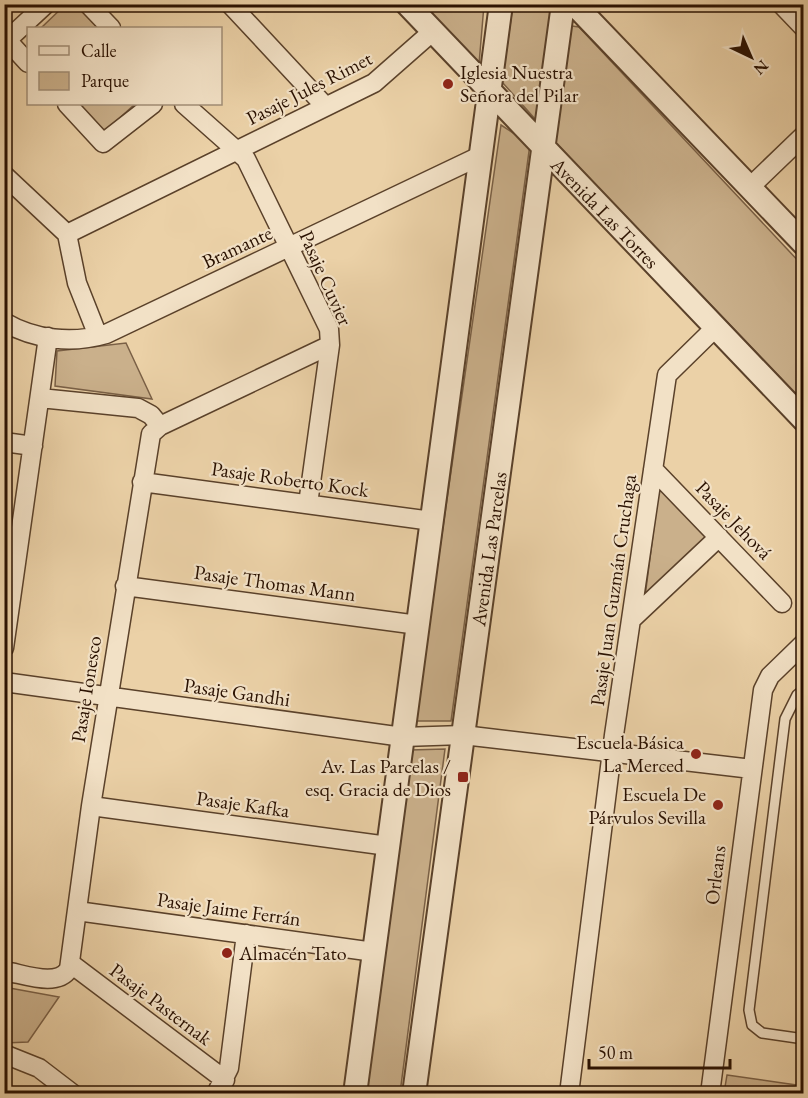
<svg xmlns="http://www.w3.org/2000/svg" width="808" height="1098" font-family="'EB Garamond',serif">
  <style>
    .green { fill: #cab08b; stroke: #7a6046; stroke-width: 1.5 }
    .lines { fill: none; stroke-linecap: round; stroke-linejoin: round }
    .service-casing { stroke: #5a412a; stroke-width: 12 }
    .minor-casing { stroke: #5a412a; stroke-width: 21 }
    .tertiary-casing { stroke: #5a412a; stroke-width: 26 }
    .service { stroke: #f2e1c6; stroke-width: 9 }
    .minor { stroke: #f2e1c6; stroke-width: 18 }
    .tertiary { stroke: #f2e1c6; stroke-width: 22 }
    .poi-dot { fill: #8f2418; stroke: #f2e1c6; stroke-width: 2 }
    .labels { text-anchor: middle; stroke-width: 4.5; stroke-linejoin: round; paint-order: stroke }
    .poi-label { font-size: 20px; fill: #2a1101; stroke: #f2e1c6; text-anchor: end }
    .street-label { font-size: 20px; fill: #2a1101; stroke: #f2e1c6 }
  </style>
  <rect width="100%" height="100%" fill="#ebd1a7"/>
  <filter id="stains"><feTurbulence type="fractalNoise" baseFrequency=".00333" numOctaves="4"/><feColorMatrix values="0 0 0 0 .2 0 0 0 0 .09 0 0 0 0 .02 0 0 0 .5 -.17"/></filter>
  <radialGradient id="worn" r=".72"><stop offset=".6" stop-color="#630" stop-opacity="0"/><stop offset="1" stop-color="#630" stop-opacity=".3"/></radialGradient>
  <!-- green -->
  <path class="green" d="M66,4L82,5L105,28H41Z
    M424,5H484L479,64Z
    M513,5H556L536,120L502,82Z
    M572,26L579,27L803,266V401L553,140L567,29Z
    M76,104H135L104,132Z
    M501,125L530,144L451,721H415Z
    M126,343L152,399L55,386L57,351Z
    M659,488L707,538L645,597Z
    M445,749L400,1093L365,1094L410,750Z
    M4,987L59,997L28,1042L5,1043Z
    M727,1075L803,1086V1093H724Z"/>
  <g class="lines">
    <!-- service casing -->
    <g class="service-casing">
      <path id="service" d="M804,689L797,695L785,719L749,1010L752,1025L762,1033L804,1039"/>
    </g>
    <!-- minor casing -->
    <g class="minor-casing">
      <path id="minor" d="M88,4L111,28
        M230,4L325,106
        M781,4L804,28
        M7,40L28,63
        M4,43L46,4
        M67,104L103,143L153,104
        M184,104L246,159L329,329L330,345L308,504
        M4,175L67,234
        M750,187L804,135
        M67,234L374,83L432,32
        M67,234L77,283L98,336
        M4,322C35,340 72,344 106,334L482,155
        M40,398L138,408L151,415L160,426
        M4,442L33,446
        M653,469L782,603
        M142,482L432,521
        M125,586L418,625
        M633,618L719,537
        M4,648L48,337
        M4,682L403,737L463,735L752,769
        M91,806L388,846
        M77,911L374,952
        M70,963L225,1080
        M4,971C24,974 57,988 69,969L91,806L151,434L160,426L330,345
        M4,1054L39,1068L73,1094
        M216,1094L229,1068L246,934
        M569,1094L614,735L667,375L715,328
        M710,1094L763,690L770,676L804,643"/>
    </g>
    <!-- tertiary casing -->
    <g class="tertiary-casing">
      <path id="tertiary" d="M407,4L804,420
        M574,4L804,244
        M355,1094L501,4
        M414,1094L563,4"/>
    </g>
    <!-- service -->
    <use href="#service" class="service"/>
    <!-- minor -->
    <use href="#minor" class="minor"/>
    <!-- tertiary -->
    <use href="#tertiary" class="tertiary"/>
  </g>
  <!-- markers -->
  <g class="poi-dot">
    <circle cx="448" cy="84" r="6"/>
    <circle cx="696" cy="754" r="6"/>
    <rect x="457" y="771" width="12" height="12" rx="3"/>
    <circle cx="718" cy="805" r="6"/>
    <circle cx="227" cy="953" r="6"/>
  </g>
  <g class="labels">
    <!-- poi labels -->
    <g class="poi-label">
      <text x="460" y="79" text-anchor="start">Iglesia Nuestra<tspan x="460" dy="23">Señora del Pilar</tspan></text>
      <text x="684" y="749">Escuela Básica<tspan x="684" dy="23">La Merced</tspan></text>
      <text x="451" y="773">Av. Las Parcelas /<tspan x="451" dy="23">esq. Gracia de Dios</tspan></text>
      <text x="706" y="801">Escuela De<tspan x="706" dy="23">Párvulos Sevilla</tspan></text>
      <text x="239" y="960" text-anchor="start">Almacén Tato</text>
    </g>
    <!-- street labels -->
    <g class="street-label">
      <text transform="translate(309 88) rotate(-27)" y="7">Pasaje Jules Rimet</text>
      <text transform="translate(605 213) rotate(46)" y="7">Avenida Las Torres</text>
      <text transform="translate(237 247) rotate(-25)" y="7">Bramante</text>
      <text transform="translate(326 278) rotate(66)" y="7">Pasaje Cuvier</text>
      <text transform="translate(290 479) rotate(8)" y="7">Pasaje Roberto Kock</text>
      <text transform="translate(734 520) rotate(46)" y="7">Pasaje Jehová</text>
      <text transform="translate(489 549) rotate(-82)" y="7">Avenida Las Parcelas</text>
      <text transform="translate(275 583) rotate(8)" y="7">Pasaje Thomas Mann</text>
      <text transform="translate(613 590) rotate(-82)" y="7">Pasaje Juan Guzmán Cruchaga</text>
      <text transform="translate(86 689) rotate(-81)" y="7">Pasaje Ionesco</text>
      <text transform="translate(237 692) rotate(8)" y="7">Pasaje Gandhi</text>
      <text transform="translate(243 804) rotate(8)" y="7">Pasaje Kafka</text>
      <text transform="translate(715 875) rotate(-83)" y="7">Orleans</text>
      <text transform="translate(229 909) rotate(8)" y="7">Pasaje Jaime Ferrán</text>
      <text transform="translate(161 1004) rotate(37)" y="7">Pasaje Pasternak</text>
    </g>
  </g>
  <!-- margin -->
  <rect width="808" height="1098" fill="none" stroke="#ebd1a7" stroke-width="24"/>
  <rect x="6" y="6" width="796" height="1086" fill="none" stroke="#2a1101" stroke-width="3"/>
  <rect x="12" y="12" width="784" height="1074" fill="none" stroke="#2a1101" stroke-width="1.5"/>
  <!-- legend -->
  <rect x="27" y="27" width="195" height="78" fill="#f2e1c6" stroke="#a28e77" stroke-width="1.5"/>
  <rect x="39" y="46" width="30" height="9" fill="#f2e1c6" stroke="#a28e77" stroke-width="1.5"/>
  <text x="81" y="57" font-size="18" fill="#2a1101">Calle</text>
  <rect x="39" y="72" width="30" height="18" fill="#cab08b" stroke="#a28e77" stroke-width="1.5"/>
  <text x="81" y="87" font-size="18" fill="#2a1101">Parque</text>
  <!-- north arrow -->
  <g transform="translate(751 57) rotate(136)" stroke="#f2e1c6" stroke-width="4.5" paint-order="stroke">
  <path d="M0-4.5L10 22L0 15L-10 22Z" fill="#2a1101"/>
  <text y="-9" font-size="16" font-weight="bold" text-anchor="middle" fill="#2a1101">N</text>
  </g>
  <!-- scale -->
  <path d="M589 1059v9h141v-9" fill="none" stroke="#2a1101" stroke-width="3"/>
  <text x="598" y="1059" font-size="18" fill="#2a1101" stroke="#f2e1c6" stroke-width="4.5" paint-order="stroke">50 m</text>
  <rect width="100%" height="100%" filter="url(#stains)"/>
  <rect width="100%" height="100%" fill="url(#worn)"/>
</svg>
